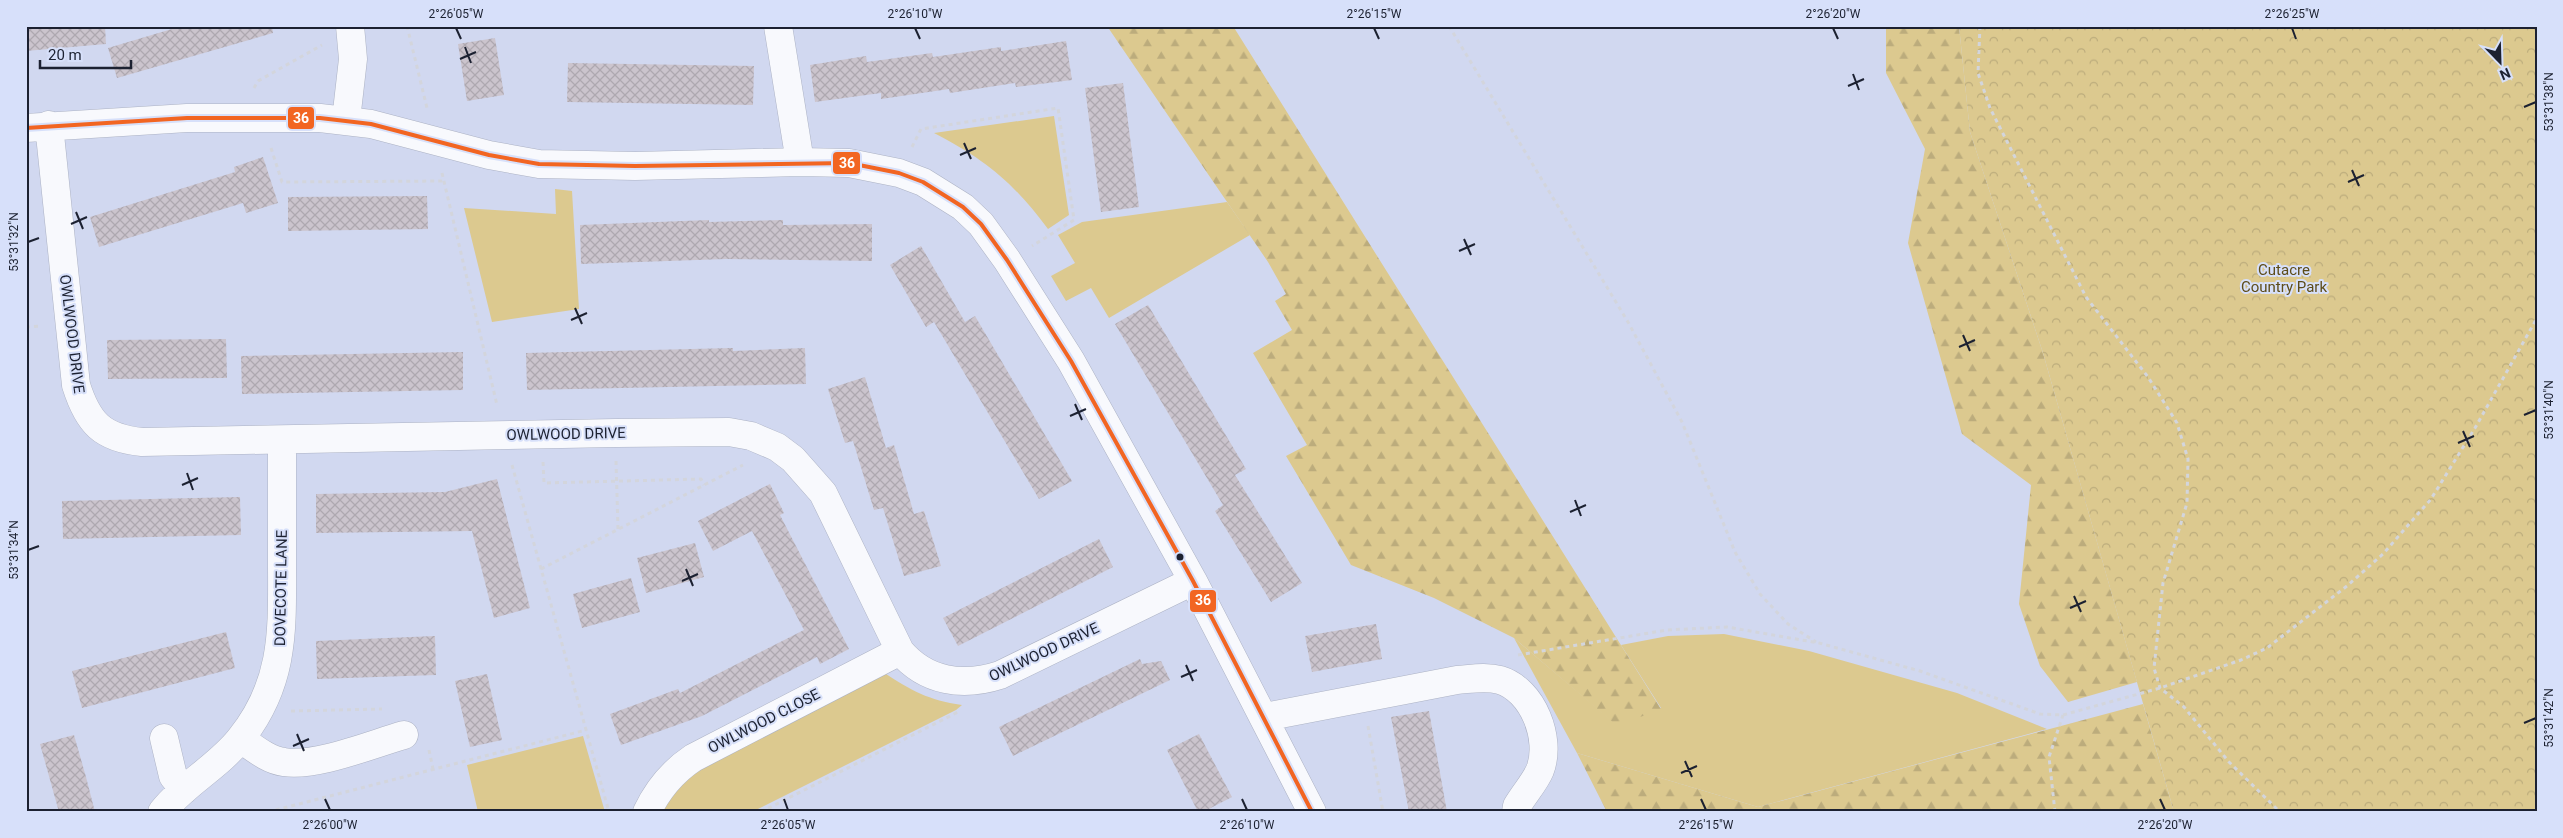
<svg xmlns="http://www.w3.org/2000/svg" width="2563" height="838" font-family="Roboto,sans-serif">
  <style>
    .grass { fill: #dcc98f }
    .forest { fill: url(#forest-firs) }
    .park { fill: url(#park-crowns) }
    .building { fill: url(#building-cross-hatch) }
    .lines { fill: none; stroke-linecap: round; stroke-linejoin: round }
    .minor-casing { stroke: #acb2c4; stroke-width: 29 }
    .path { stroke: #d3d5dc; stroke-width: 3; stroke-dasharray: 4 4; stroke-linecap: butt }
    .minor { stroke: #f8f9fd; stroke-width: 28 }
    .bus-1-casing { stroke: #d7e0fa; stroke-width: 8 }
    .bus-1 { stroke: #f26522; stroke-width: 4 }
    .ticks { fill: none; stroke: #1c2131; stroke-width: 2 }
    .bus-dot { fill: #1c2131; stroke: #d7e0fa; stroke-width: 2 }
    .labels { text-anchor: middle; stroke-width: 4; stroke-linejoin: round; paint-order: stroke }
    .park-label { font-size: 15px; fill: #5d4c19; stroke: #d7e0fa }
    .street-label { font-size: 15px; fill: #1c2131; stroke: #d7e0fa }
    .line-badge { stroke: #d7e0fa; stroke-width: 2 }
    .badge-label { font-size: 14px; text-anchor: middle; font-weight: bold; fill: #fff }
    .neatline { fill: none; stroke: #1c2131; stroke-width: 2 }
    .ticks-label { font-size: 12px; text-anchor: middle; fill: #1c2131 }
  </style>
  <defs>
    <pattern id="forest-firs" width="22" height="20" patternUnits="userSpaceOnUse" patternTransform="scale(1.25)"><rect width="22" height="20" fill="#dcc98f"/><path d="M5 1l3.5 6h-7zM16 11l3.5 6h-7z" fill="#bcac7c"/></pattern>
    <pattern id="park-crowns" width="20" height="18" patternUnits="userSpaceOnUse" patternTransform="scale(1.25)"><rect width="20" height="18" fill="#dcc98f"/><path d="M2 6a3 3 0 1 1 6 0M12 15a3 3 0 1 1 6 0" fill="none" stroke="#bcac7c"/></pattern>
    <pattern id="building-cross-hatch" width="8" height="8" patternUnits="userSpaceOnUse" patternTransform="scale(1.25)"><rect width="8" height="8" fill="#cbc4cd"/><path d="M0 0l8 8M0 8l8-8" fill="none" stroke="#aea8b0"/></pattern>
  </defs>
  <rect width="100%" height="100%" fill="#d1d8f0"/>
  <!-- grass -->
  <path class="grass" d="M1054,116L1069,215L1048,229C1013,182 986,160 934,133Z
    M555,189L572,191L579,309L492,322L464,208L556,214Z
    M1227,202L1250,235L1109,318L1091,288L1066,301L1051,276L1075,263L1058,235L1082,222Z
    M1724,634L1809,651L1957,693L2047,729L1758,807L1577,753L1514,638L1617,725L1661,708L1621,645L1668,636Z
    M883,672C912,691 928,700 962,705L956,710L752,812H660L666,801L699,767Z
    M583,736L605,812H478L467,765Z"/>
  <!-- forest -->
  <path class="forest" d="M1107,26H1233L1661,709L1617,726L1514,638L1434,598L1351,565L1286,456L1307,445L1253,353L1292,330L1275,301L1286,294L1268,262Z
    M1886,26H1959L1970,132L2043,353L2137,682L2068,702L2040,666L2019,604L2031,485L1962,434L1908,243L1925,149L1886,73Z
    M2143,704L2174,812H1607L1577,753L1758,807Z"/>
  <!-- park -->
  <path class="park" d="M1959,26H2537V812H2174L2043,353L1970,132Z"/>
  <!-- building -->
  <path class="building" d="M26,26H105L106,44L26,51Z
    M182,26H272L273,33L117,78L108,48Z
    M495,38L504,95L467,101L458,44Z
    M1066,41L1072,80L1016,87L1015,83L950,93L949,89L881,99V93L815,102L810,65L866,56L867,62L932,53L933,57L1001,47V51Z
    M568,63L754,66L753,105L567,102Z
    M1123,83L1139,207L1101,212L1085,88Z
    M263,157L278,203L246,213L243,203L99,247L90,217L235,172L234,167Z
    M427,196L428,229L288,231V197Z
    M709,220V222L783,220V225L872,224V261L726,259L581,264L580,225Z
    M921,246L965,322L975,316L1072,481L1039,499L934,322L926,327L890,265Z
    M1148,305L1246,469L1235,475L1302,583L1271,602L1215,511L1223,505L1115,324Z
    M226,339L227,378L108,379L107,340Z
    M733,348V351L805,348L806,384L527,390L526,353Z
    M463,352V390L242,394L241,356Z
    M865,377L886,448L894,445L914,514L924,511L941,566L904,576L883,508L874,510L853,441L845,443L828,389Z
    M497,479L530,608L494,618L472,531L316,533V494L445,492Z
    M770,484L784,513L780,515L849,649L820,664L817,657L702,716L621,745L610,714L678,689L680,693L804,630L752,531L713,551L698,521Z
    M240,497L241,535L63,539L62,501Z
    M1099,539L1113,567L958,646L943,618Z
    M695,543L704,577L646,593L637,558Z
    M631,578L640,612L582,628L573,594Z
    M1376,624L1382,659L1312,672L1305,636Z
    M226,632L235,668L82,708L72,671Z
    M435,636L436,675L317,679L316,641Z
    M1140,659L1142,664L1161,661L1170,680L1013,756L999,727Z
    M487,674L502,740L470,747L455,681Z
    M1429,711L1447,812H1409L1391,717Z
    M1199,734L1232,797L1203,812H1198L1167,750Z
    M74,735L86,777L95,812H59L40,744Z"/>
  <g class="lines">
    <!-- minor casing -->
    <g class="minor-casing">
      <path id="minor" d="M778,26L800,162
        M346,120L353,59L350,26
        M49,125L76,385C88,423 102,438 142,442L616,433L729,432L751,436L777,447L793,459L823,493L900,651C926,682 963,687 1000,675L1193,581
        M26,128L187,118H320L371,124L489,155L539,164L635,166L800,162L849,163L899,173L923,182L963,207L981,224L1007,260L1071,361L1193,581L1312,812
        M1265,717L1457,680C1471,679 1486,676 1500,680C1533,690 1552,739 1540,770C1535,782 1524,794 1517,806L1516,812
        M164,738L173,776L184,790
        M241,739C254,748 268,760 284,762C317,767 372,744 404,735
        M162,812C184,784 218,767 240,739C286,682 282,627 282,559C282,519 282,480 282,440
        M647,812C658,789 672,772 693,758L900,651"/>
    </g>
    <!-- path -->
    <path class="path" d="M407,26L427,108
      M1449,26L1628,322L1682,422L1735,552L1760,594L1788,624L1816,642
      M1980,26L1978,73L1990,108L2086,297L2148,377L2177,423L2188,459L2187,503L2163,583L2154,668L2160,688L2184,707L2229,762L2280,812
      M254,88L258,81L322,45
      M912,147L921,129L1058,108L1074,220L1032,246
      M271,148L282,182L443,181
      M442,173L497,405
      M26,327L41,326
      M616,461L618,529
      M543,462L544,483L701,479L704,485
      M512,465L609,812
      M541,569L743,465
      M1518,655L1667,630L1727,627L1819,643L1920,671L2040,714L2063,715L2160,688L2241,660L2267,648L2347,586L2383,554L2431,499L2475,428L2537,318
      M291,711L382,709
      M1368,726L1383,812
      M429,750L433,769
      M268,812L586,730
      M761,812L960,711
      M2055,812L2049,757L2063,715"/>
    <!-- minor -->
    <use href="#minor" class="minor"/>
    <!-- bus-1 casing -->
    <g class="bus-1-casing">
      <path id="bus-1" d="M26,128L187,118H320L371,124L489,155L539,164L635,166L849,163L899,173L923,182L963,207L981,224L1007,260L1071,361L1193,581L1312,812"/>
    </g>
    <!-- bus-1 -->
    <use href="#bus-1" class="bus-1"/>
  </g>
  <!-- ticks -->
  <path class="ticks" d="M456,28L461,39M915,28L920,39M1374,28L1379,39M1833,28L1838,39M2292,28L2296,39M465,47L471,63M460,59L476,52M1853,74L1859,90M1848,86L1864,79M2524,107L2536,102M964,143L971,159M960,155L976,148M2352,170L2359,186M2348,182L2364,175M76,212L83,229M71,224L87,217M1464,239L1471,255M28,242L39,238M1459,251L1475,244M575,308L582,324M571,320L587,313M1963,335L1970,351M1959,347L1975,340M1075,404L1082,420M2524,415L2536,410M1070,416L1086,409M2463,431L2470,447M2458,443L2474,436M187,473L193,490M182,485L198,478M1575,500L1581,516M1570,512L1586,505M28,550L39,546M686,569L693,586M682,581L698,574M2074,596L2081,612M2070,608L2086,601M1186,665L1193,681M1181,677L1197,670M2524,723L2536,718M297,734L304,751M293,746L309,739M1685,761L1692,777M1681,773L1697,766M325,799L330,810M784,799L788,810M1242,799L1247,810M1701,799L1706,810M2160,799L2165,810"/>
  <!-- markers -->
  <circle class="bus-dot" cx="1180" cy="557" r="4.5"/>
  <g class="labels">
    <!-- park labels -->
    <g class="park-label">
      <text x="2284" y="275">Cutacre<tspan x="2284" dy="17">Country Park</tspan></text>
    </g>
    <!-- street labels -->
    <g class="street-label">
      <text transform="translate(72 334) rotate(83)" y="5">OWLWOOD DRIVE</text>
      <text transform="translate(566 434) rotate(-1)" y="5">OWLWOOD DRIVE</text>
      <text transform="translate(281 588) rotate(-89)" y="5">DOVECOTE LANE</text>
      <text transform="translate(1044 652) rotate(-25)" y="5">OWLWOOD DRIVE</text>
      <text transform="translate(764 721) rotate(-27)" y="5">OWLWOOD CLOSE</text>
    </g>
  </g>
  <g class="line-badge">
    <rect x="287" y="106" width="28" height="24" rx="5" fill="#f26522"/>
    <rect x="832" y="151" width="29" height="24" rx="5" fill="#f26522"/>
    <rect x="1189" y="589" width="28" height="24" rx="5" fill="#f26522"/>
  </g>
  <g class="badge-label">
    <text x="301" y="123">36</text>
    <text x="847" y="168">36</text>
    <text x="1203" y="605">36</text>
  </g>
  <!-- border -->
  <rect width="2563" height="838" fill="none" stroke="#d7e0fa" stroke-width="55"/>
  <!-- north arrow -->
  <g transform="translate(2500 62) rotate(157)" stroke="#d7e0fa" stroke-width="4" paint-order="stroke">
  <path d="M0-4L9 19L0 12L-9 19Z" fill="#1c2131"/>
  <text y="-8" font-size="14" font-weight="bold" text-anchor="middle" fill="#1c2131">N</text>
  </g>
  <!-- scale -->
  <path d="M40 60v8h91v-8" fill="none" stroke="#1c2131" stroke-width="2.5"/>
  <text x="48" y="60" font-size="15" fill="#1c2131" stroke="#d7e0fa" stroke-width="4" paint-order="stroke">20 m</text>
  <rect x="28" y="28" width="2508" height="782" class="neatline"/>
  <g class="ticks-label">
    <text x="456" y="18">2°26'05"W</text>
    <text x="915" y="18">2°26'10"W</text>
    <text x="1374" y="18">2°26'15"W</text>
    <text x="1833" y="18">2°26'20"W</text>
    <text x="2292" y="18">2°26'25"W</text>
    <text transform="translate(2549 102) rotate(-90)" y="4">53°31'38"N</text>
    <text transform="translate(14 242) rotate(-90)" y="4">53°31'32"N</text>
    <text transform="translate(2549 410) rotate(-90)" y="4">53°31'40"N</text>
    <text transform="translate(14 550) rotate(-90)" y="4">53°31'34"N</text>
    <text transform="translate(2549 718) rotate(-90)" y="4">53°31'42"N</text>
    <text x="330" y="829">2°26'00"W</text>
    <text x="788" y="829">2°26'05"W</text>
    <text x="1247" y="829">2°26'10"W</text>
    <text x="1706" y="829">2°26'15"W</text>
    <text x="2165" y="829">2°26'20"W</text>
  </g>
</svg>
